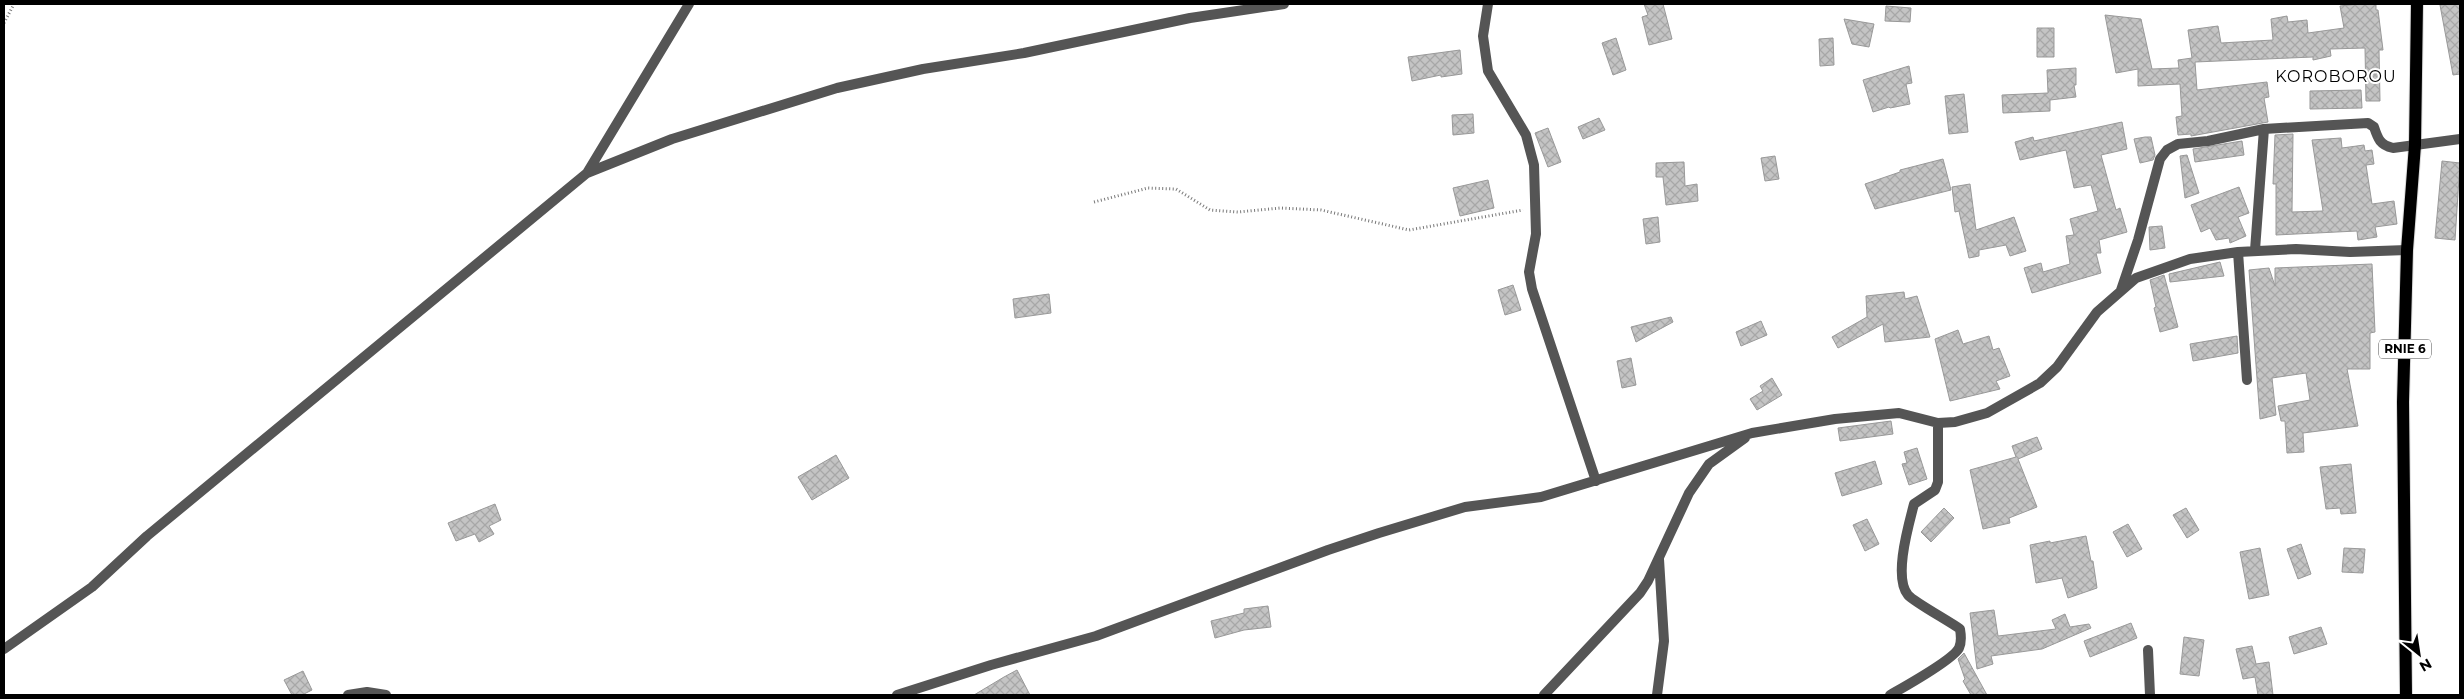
<svg xmlns="http://www.w3.org/2000/svg" width="2464" height="699" font-family="Montserrat,sans-serif">
  <style>
    .building { fill: url(#building-cross-hatch); stroke: #999 }
    .lines { fill: none; stroke-linecap: round; stroke-linejoin: round }
    .primary-casing { stroke: #dbdbdb; stroke-width: 14 }
    .path { stroke: #777; stroke-width: 3; stroke-dasharray: 1 2.5; stroke-linecap: butt }
    .minor { stroke: #555; stroke-width: 10 }
    .primary { stroke: #000; stroke-width: 12 }
    .labels { text-anchor: middle; stroke-width: 4; stroke-linejoin: round; paint-order: stroke }
    .shield { fill: #fff; stroke: #4c4c4c; stroke-width: 1 }
    .shield-label { font-size: 12px; font-weight: bold; fill: #000 }
    .quarter-label { font-size: 16px; letter-spacing: 1px; fill: #000; stroke: #fff }
  </style>
  <defs>
    <pattern id="building-cross-hatch" width="8" height="8" patternUnits="userSpaceOnUse" patternTransform="scale(1.25)"><rect width="8" height="8" fill="#c4c4c4"/><path d="M0 0l8 8M0 8l8-8" fill="none" stroke="#a7a7a7"/></pattern>
  </defs>
  <rect width="100%" height="100%" fill="#fff"/>
  <!-- building -->
  <path class="building" d="M1644,4H1663L1672,39L1649,45L1642,17L1648,15Z
    M2358,4H2376V10H2378L2383,50H2379L2380,101H2366L2365,48L2330,49L2331,56L2313,60V57L2195,62L2197,90L2267,82L2269,97L2264,98L2268,122L2191,136V134L2178,135L2176,117L2182,116L2180,84L2138,86V69L2116,73L2105,15L2141,19L2152,69L2179,68L2178,60L2192,58L2188,30L2218,26L2221,43L2273,40L2271,19L2287,16L2288,22L2307,20L2308,33L2344,28L2340,6Z
    M2449,4H2460V74L2453,75L2440,5Z
    M1886,6L1911,8L1910,22L1885,21Z
    M1844,19L1874,24L1869,47L1852,44Z
    M2037,28H2054V57H2037Z
    M1616,38L1626,70L1613,75L1602,43Z
    M1833,38L1834,65L1820,66L1819,39Z
    M1460,50L1462,74L1441,77V75L1412,81L1408,57Z
    M1909,66L1912,83L1906,84L1910,104L1890,108L1889,107L1873,112L1863,80Z
    M2076,68V85H2074L2076,97L2050,100V111L2003,113L2002,95L2048,93L2047,70Z
    M2361,90L2362,108L2310,109V91Z
    M1964,94L1968,132L1949,134L1945,96Z
    M1473,114L1474,133L1453,135L1452,115Z
    M1599,118L1605,130L1583,139L1578,127Z
    M2122,122L2127,149L2101,155L2116,210L2120,208L2127,232L2099,240L2101,253H2096L2101,273L2032,293L2024,268L2041,263L2043,272L2070,264L2066,236L2074,235L2070,219L2098,211L2091,185L2074,188L2066,150L2020,160L2015,142L2033,137L2034,141Z
    M1548,128L1561,162L1548,167L1535,133Z
    M2293,134L2292,212L2323,211L2312,140L2341,138L2342,148L2364,145L2365,151L2372,150L2374,164L2366,165L2372,204L2394,201L2397,224L2375,227L2377,237L2358,240L2357,231L2276,235V184H2273L2275,135Z
    M2145,137H2151L2155,155L2153,160L2140,163L2134,139Z
    M2242,141L2244,155L2195,162L2193,149Z
    M2187,155L2199,193L2185,198L2180,156Z
    M1775,156L1779,179L1765,181L1761,158Z
    M1943,159L1951,190L1875,209L1865,184L1900,172V170Z
    M2442,161L2460,163L2455,240L2435,238Z
    M1684,162L1685,186L1697,184L1698,201L1666,205L1663,177H1656V163Z
    M1488,180L1494,208L1460,216L1453,188Z
    M1970,184L1976,230L2014,217L2026,251L2010,256L2006,245L1979,250V256L1969,258L1959,211L1955,212L1952,187Z
    M2239,187L2249,213L2238,217L2246,236L2230,243L2229,238L2216,240L2210,228L2201,232L2191,205Z
    M1658,217L1660,242L1646,244L1643,219Z
    M2162,226L2165,248L2150,250L2149,227Z
    M2220,262L2224,276L2170,282L2169,274Z
    M2372,264L2375,332L2370,333V369H2347L2358,426L2303,433L2304,452L2287,453L2285,421H2281L2278,406L2310,400L2306,373L2272,378L2276,415L2260,419L2249,270L2269,268L2275,286V268Z
    M2164,275L2178,327L2160,332L2154,308L2156,307L2150,280Z
    M1513,285L1521,310L1505,315L1498,290Z
    M1904,292L1905,299L1917,296L1930,337L1885,342L1883,324L1838,348L1832,337L1867,317L1866,296Z
    M1049,294L1051,313L1015,318L1013,299Z
    M1671,317L1673,322L1636,342L1631,327Z
    M1761,321L1767,335L1741,346L1736,332Z
    M1958,330L1963,344L1989,336L1993,350L1999,348L2010,376L1996,381L2000,389L1950,401L1935,339Z
    M2237,336L2238,353L2193,361L2190,344Z
    M1631,358L1636,385L1622,388L1617,361Z
    M1772,378L1782,395L1757,410L1750,399L1763,391L1760,386Z
    M1891,421L1893,434L1840,441L1838,428Z
    M2037,437L2042,449L2018,459L2037,507L2009,518L2010,523L1983,529L1970,470L2016,457L2012,446Z
    M1917,448L1927,479L1909,485L1902,464L1907,463L1904,452Z
    M836,455L849,478L812,500L798,477Z
    M1875,461L1882,484L1842,496L1835,473Z
    M2351,464L2356,513L2341,514L2340,508L2326,509L2320,467Z
    M495,504L501,520L489,526L494,534L479,542L475,534L456,541L448,523Z
    M1944,508L1954,518L1931,542L1921,532Z
    M2186,508L2199,530L2187,538L2173,515Z
    M1867,519L1879,544L1865,551L1853,525Z
    M2128,524L2142,549L2127,557L2113,532Z
    M2086,536L2091,561H2093L2097,588L2068,598L2062,578L2036,583L2030,545L2050,541V543Z
    M2301,544L2311,574L2298,579L2287,549Z
    M2260,548L2269,595L2249,599L2240,552Z
    M2344,548L2365,549L2363,573L2342,572Z
    M1268,606L1271,627L1244,630L1215,638L1211,621L1244,613V609Z
    M1994,610L1998,636L2056,629L2052,620L2065,614L2070,627L2089,624L2091,628L2042,649L1991,656L1993,664L1977,669L1970,613Z
    M2131,623L2137,638L2090,657L2084,641Z
    M2321,627L2327,644L2294,654L2289,637Z
    M2184,637L2204,640L2199,676L2180,674Z
    M2252,646L2256,664L2269,662L2273,695H2258L2255,677L2243,679L2236,649Z
    M1964,653L1987,695H1971L1963,681L1965,679L1958,659Z
    M1017,670L1030,695H974L1004,677Z
    M303,671L312,690L302,695H292L284,680Z"/>
  <g class="lines">
    <!-- primary casing -->
    <g class="primary-casing">
      <path id="primary" d="M2406,695L2403,402L2407,250L2415,145L2417,4"/>
    </g>
    <!-- path -->
    <path class="path" d="M4,23L14,4
      M1094,202L1148,188L1176,189L1210,210L1238,212L1280,208L1321,210L1409,230L1523,210"/>
    <!-- minor -->
    <path class="minor" d="M1488,4L1483,36L1488,71L1526,135L1534,165L1536,234L1529,272L1532,289L1596,481
      M587,173L689,4
      M2255,250L2264,129
      M2238,252L2247,380
      M2121,290L2138,240L2160,159L2167,150L2178,144L2208,141L2264,129L2368,123L2374,127C2378,139 2380,145 2393,148L2460,139
      M4,649L92,587L147,536L587,173L672,139L837,88L923,69L1024,53L1190,18L1284,4
      M2148,650L2150,695
      M348,695L367,692L386,695
      M897,695L991,665L1096,636L1328,550L1379,533L1465,507L1541,497L1752,433L1835,419L1899,413L1938,423L1955,422L1987,413L2040,383L2057,367L2097,312L2136,278L2190,259L2238,252L2296,249L2350,252L2407,250
      M1544,695L1640,593L1648,581L1689,493L1709,464L1745,438
      M1657,695L1664,641L1659,559
      M1890,695C1904,687 1953,660 1959,648C1962,642 1961,635 1960,629C1949,621 1914,602 1908,595C1893,577 1909,524 1914,504L1935,490L1938,482V423"/>
    <!-- primary -->
    <use href="#primary" class="primary"/>
  </g>
  <g class="labels">
    <!-- shield labels -->
    <rect class="shield" x="2379" y="339.5" width="52" height="19" rx="4"/>
    <g class="shield-label">
      <text x="2405" y="353">RNIE 6</text>
    </g>
    <!-- quarter labels -->
    <g class="quarter-label">
      <text x="2336" y="82">KOROBOROU</text>
    </g>
  </g>
  <!-- border -->
  <rect width="2464" height="699" fill="none" stroke="#000000" stroke-width="10"/>
  <!-- north arrow -->
  <g transform="translate(2419 654) rotate(150)" stroke="#ffffff" stroke-width="4" paint-order="stroke">
  <path d="M0-4L9 19L0 12L-9 19Z" fill="#000000"/>
  <text y="-8" font-size="14" font-weight="bold" text-anchor="middle" fill="#000000">N</text>
  </g>
</svg>
